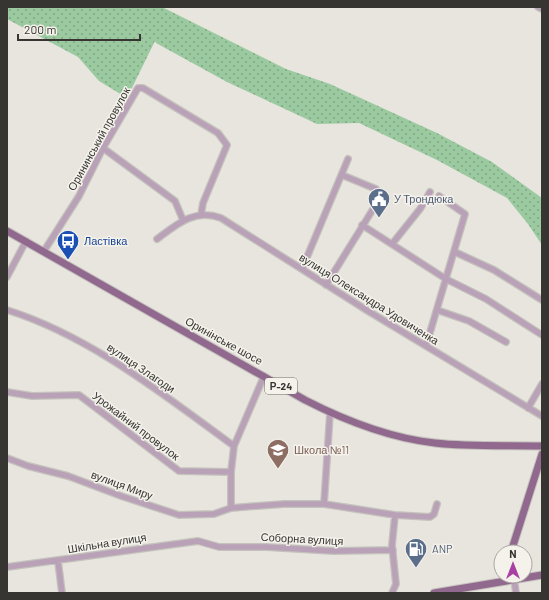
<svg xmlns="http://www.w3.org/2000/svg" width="549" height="600" font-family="Barlow,sans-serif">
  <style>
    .green { fill: url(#green-dots) }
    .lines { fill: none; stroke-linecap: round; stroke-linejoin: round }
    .minor-casing { stroke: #c4c2bc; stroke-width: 8 }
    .major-casing { stroke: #c4c2bc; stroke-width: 9 }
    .minor { stroke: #b9a1b7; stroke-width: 5.5 }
    .major { stroke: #91688e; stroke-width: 7 }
    .labels { text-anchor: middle; stroke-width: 3; stroke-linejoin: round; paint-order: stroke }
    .shield { fill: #f5f2ec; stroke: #6f6e6a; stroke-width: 1 }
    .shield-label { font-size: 10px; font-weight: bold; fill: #363532 }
    .street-label { font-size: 11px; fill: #363532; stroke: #f5f2ec }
    .service-label { font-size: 11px; fill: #4e5e75; stroke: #f5f2ec; text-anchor: start }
    .transit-label { font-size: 11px; fill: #164399; stroke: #f5f2ec; text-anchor: start }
    .education-label { font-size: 11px; fill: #785e54; stroke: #f5f2ec; text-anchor: start }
  </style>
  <defs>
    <pattern id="green-dots" width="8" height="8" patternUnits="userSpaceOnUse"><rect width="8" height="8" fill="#9ccaa0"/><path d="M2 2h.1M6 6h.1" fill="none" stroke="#80a583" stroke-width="1.8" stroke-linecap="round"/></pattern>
  </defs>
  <rect width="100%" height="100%" fill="#e8e5df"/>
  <!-- green -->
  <path class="green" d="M7,7H162L286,69L330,84L437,133L492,162L542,198V245L528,224L507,198L437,160L359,123L317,124L227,82L156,43L155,41L127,98L99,81L78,57L7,19Z"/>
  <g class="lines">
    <!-- minor casing -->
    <g class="minor-casing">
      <path id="minor" d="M538,7L542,9
        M103,148L175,201L183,220
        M362,225L446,279L486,299L542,335
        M157,239C177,224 195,208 221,218L368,311L542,416
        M392,244L420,209L430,192
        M44,251L79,196L103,148L138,88H143L218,133L227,145L203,203L201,215
        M455,252L494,270L542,300
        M302,269L348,159
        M7,277L26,241
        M326,285L375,206L378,193L376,189L342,175
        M7,310C90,336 164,395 234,446
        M437,310L469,321L506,342
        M426,346L465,214L439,196
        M7,392L32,396L79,395L179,471L231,472
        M528,408L542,384
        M7,458L28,466L68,476L121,496L179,515L214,514L231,508L284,504H324L395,515L430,517L434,514L437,504
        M324,504L330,413
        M231,508V472L234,446L264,376
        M58,561L62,593
        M7,567L198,541L219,547H266L334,551L393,550
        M514,579L516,593
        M392,593L396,584L392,545L395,515"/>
    </g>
    <!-- major casing -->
    <g class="major-casing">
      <path id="major" d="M7,231L305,400C346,421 389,438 435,443C470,447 507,445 542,446
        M511,552L542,454
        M434,593L542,575"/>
    </g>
    <!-- minor -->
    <use href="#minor" class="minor"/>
    <!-- major -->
    <use href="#major" class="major"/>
  </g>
  <!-- icons -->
  <defs>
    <g id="civic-pin" transform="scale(1.15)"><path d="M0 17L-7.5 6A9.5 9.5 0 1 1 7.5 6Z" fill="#5c6f8a" stroke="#f5f2ec"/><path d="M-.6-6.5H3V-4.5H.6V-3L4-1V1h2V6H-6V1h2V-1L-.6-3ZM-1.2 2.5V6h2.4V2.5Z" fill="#fff"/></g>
    <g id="bus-pin" transform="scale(1.15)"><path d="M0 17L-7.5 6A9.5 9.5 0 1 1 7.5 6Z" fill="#1a4fb4" stroke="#f5f2ec"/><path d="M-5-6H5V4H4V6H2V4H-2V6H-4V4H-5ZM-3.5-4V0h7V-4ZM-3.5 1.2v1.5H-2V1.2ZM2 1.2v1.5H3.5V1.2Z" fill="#fff"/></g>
    <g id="school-pin" transform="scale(1.15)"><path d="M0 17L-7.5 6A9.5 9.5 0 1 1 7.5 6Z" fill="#8d6e63" stroke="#f5f2ec"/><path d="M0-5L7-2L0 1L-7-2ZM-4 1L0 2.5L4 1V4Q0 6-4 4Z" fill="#fff"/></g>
    <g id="fuel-pin" transform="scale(1.15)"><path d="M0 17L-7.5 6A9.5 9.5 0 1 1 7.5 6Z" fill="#5c6f8a" stroke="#f5f2ec"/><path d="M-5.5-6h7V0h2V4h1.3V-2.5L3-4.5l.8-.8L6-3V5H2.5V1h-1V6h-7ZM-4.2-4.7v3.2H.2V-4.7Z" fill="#fff"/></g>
  </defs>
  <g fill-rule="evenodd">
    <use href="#civic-pin" x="379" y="199"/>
    <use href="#bus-pin" x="68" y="241"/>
    <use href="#school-pin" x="278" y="450"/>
    <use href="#fuel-pin" x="416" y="549"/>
  </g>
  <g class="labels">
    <!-- shield labels -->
    <rect class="shield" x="265" y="378" width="32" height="16" rx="3"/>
    <g class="shield-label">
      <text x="281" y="390">Р-24</text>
    </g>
    <!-- street labels -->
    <g class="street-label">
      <text transform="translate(99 139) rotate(-61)" y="4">Орининський провулок</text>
      <text transform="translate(369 299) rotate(32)" y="4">вулиця Олександра Удовиченка</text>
      <text transform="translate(224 341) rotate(29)" y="4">Оринінське шосе</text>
      <text transform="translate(141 368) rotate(34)" y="4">вулиця Злагоди</text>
      <text transform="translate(136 426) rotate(37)" y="4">Урожайний провулок</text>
      <text transform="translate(122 485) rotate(20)" y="4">вулиця Миру</text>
      <text transform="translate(302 539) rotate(3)" y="4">Соборна вулиця</text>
      <text transform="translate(107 543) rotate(-9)" y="4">Шкільна вулиця</text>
    </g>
    <!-- service labels -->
    <g class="service-label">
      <text x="394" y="203">У Трондюка</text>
      <text x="432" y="553">ANP</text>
    </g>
    <!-- transit labels -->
    <g class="transit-label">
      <text x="84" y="245">Ластівка</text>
    </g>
    <!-- education labels -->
    <g class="education-label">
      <text x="294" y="454">Школа №11</text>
    </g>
  </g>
  <!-- border -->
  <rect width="549" height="600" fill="none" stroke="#363532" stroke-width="16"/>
  <!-- north arrow -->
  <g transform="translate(513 564)"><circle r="19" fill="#f5f2ec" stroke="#a9a6a2"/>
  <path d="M0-3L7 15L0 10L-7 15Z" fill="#a941a3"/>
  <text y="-6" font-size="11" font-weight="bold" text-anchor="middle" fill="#363532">N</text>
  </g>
  <!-- scale -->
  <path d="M18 34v6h122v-6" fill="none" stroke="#363532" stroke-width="2"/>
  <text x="24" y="34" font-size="12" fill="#363532" stroke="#f5f2ec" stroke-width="3" paint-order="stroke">200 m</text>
</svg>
